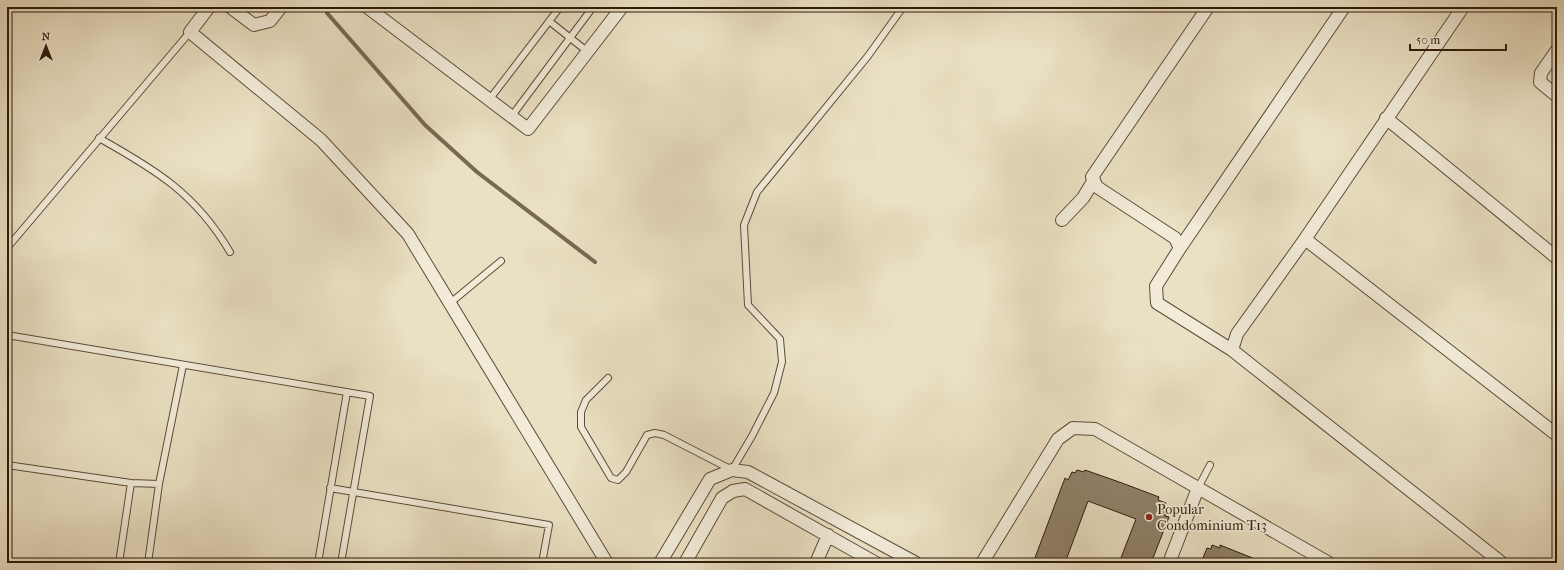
<svg xmlns="http://www.w3.org/2000/svg" width="1564" height="570" font-family="'IM FELL French Canon',serif">
  <style>
    .lines { fill: none; stroke-linecap: round; stroke-linejoin: round }
    .stream { stroke: #776954; stroke-width: 4 }
    .building { fill: #8f816b; stroke: #2c1b0b }
    .lane-casing { stroke: #5c4c39; stroke-width: 8 }
    .street-casing { stroke: #5c4c39; stroke-width: 14 }
    .lane { stroke: #f1ebd8; stroke-width: 6 }
    .street { stroke: #f1ebd8; stroke-width: 12 }
    .poi-dot { fill: #8f2418; stroke: #f1ebd8; stroke-width: 1.5 }
    .labels { text-anchor: middle; stroke-width: 3.5; stroke-linejoin: round; paint-order: stroke }
    .poi-label { font-size: 14px; fill: #2c1b0b; stroke: #f1ebd8; text-anchor: start }
  </style>
  <rect width="100%" height="100%" fill="#eae0c3"/>
  <filter id="stains"><feTurbulence type="fractalNoise" baseFrequency=".005" numOctaves="4"/><feColorMatrix values="0 0 0 0 .2 0 0 0 0 .09 0 0 0 0 .02 0 0 0 .5 -.17"/></filter>
  <radialGradient id="worn" r=".72"><stop offset=".6" stop-color="#630" stop-opacity="0"/><stop offset="1" stop-color="#630" stop-opacity=".3"/></radialGradient>
  <g class="lines">
    <!-- stream -->
    <path class="stream" d="M327,13L425,125L477,172L595,262"/>
  </g>
  <!-- building -->
  <path class="building" d="M1077,470L1084,472L1085,470L1122,483L1159,497L1158,500L1166,503L1164,507L1168,508L1165,516L1169,517L1151,563H1119L1136,519L1088,501L1065,563H1033L1065,478L1068,480L1072,472L1075,473Z
    M1212,545L1220,548V545L1265,563H1201L1207,548L1211,549Z"/>
  <g class="lines">
    <!-- lane casing -->
    <g class="lane-casing">
      <path id="lane" d="M549,21L588,52
        M489,100L560,7
        M511,117L593,7
        M99,138C156,170 196,194 230,252
        M7,248L190,32
        M449,304L501,261
        M7,335L370,396L341,563
        M608,378L586,400L581,412V427L611,478L618,480L626,472L647,435L655,433L664,435L732,470L752,436L774,393L782,362L780,339L748,305L744,225L757,192L868,56L903,7
        M7,465L131,483L119,563
        M131,483L159,484L148,563
        M159,484L183,365
        M330,488L549,525L542,563
        M1198,488L1210,465
        M318,563L347,392"/>
    </g>
    <!-- street casing -->
    <g class="street-casing">
      <path id="street" d="M209,7L190,32L321,140L408,234L607,563
        M230,7L254,25L270,21L281,7
        M367,7L528,129L622,7
        M1208,7L1092,177L1097,187L1175,238L1180,248L1156,286L1157,303L1232,350L1502,563
        M1557,50L1541,73L1540,82L1557,96
        M1386,118L1557,258
        M1062,220L1083,198L1094,180
        M1305,239L1557,435
        M1180,248L1344,7
        M1232,350L1237,334L1305,239L1463,7
        M660,563L710,479L732,470L748,472L916,563
        M685,563L722,498L733,491L745,489L876,563
        M816,563L828,535
        M982,563L1058,439L1073,428L1095,429L1329,563
        M1169,563L1198,488"/>
    </g>
    <!-- lane -->
    <use href="#lane" class="lane"/>
    <!-- street -->
    <use href="#street" class="street"/>
  </g>
  <!-- markers -->
  <circle class="poi-dot" cx="1149" cy="517" r="4"/>
  <g class="labels">
    <!-- poi labels -->
    <g class="poi-label">
      <text x="1157" y="514">Popular<tspan x="1157" dy="16">Condominium T13</tspan></text>
    </g>
  </g>
  <!-- margin -->
  <rect width="1564" height="570" fill="none" stroke="#eae0c3" stroke-width="24"/>
  <rect x="8" y="8" width="1548" height="554" fill="none" stroke="#2c1b0b" stroke-width="2"/>
  <rect x="12" y="12" width="1540" height="546" fill="none" stroke="#2c1b0b"/>
  <!-- north arrow -->
  <g transform="translate(46 46)" stroke="#f1ebd8" stroke-width="3" paint-order="stroke">
  <path d="M0-3L7 15L0 10L-7 15Z" fill="#2c1b0b"/>
  <text y="-6" font-size="11" font-weight="bold" text-anchor="middle" fill="#2c1b0b">N</text>
  </g>
  <!-- scale -->
  <path d="M1410 44v6h96v-6" fill="none" stroke="#2c1b0b" stroke-width="2"/>
  <text x="1416" y="44" font-size="12" fill="#2c1b0b" stroke="#f1ebd8" stroke-width="3" paint-order="stroke">50 m</text>
  <rect width="100%" height="100%" filter="url(#stains)"/>
  <rect width="100%" height="100%" fill="url(#worn)"/>
</svg>
